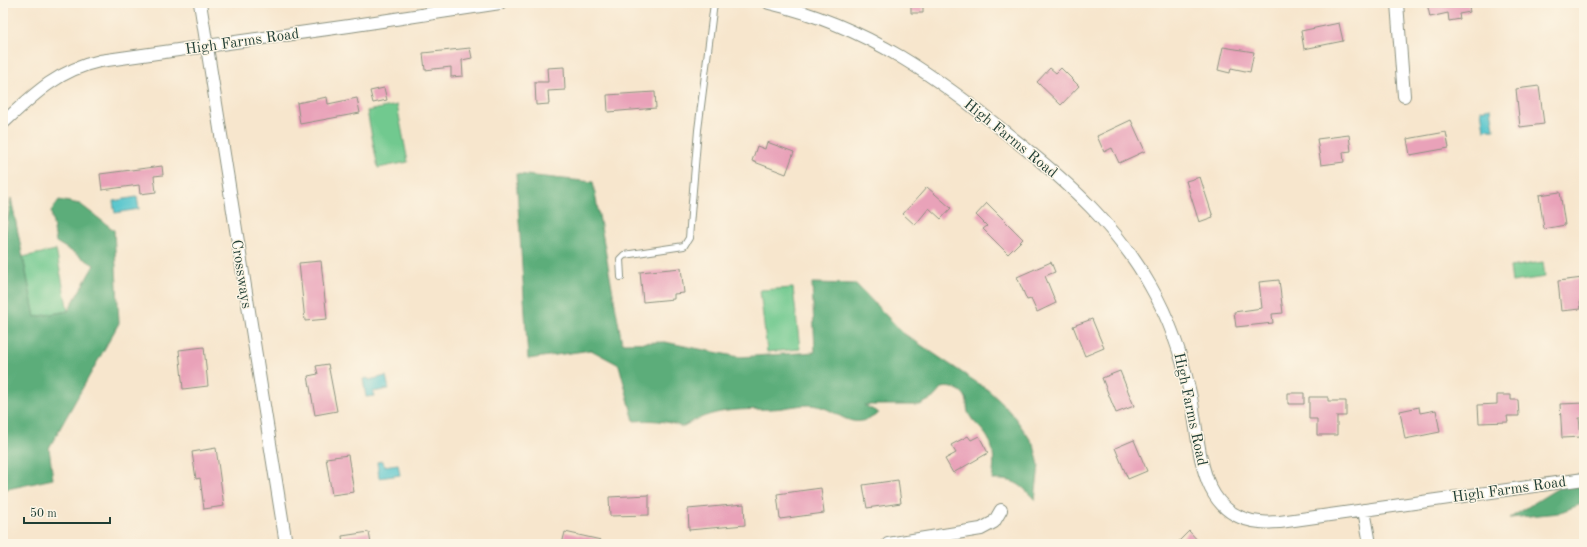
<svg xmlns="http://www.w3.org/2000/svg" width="1587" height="547" font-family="'Old Standard TT',serif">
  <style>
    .green { fill: #71c98f; stroke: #488362 }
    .forest { fill: #5cad7a; stroke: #3e7557 }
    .water { fill: #59c6cd; stroke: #3c8280 }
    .building { fill: #e9a2b9 }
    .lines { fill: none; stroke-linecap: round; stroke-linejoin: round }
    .service-casing { stroke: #8b9280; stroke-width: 8 }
    .minor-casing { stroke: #8b9280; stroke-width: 14 }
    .service { stroke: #fff; stroke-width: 6 }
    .minor { stroke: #fff; stroke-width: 12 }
    .labels { text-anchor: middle; stroke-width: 3; stroke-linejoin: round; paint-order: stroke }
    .street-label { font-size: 15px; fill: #1f3d34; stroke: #fcf5e5 }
  </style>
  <rect width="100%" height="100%" fill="#fcf5e5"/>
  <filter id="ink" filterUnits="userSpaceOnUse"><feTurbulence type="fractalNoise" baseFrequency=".025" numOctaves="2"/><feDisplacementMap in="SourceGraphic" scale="8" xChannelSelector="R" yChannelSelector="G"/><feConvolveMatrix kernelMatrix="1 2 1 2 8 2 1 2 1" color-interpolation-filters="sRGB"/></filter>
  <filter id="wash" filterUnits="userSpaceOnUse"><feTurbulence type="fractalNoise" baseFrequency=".012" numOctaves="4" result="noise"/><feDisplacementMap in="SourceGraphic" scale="16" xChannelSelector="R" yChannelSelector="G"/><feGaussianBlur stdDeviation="0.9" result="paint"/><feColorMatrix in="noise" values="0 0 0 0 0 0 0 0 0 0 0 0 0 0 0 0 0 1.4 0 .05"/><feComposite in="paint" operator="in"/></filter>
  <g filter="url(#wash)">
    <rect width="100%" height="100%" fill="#f7e6cd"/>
    <!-- green -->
    <path class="green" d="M397,105L408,162L378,168L367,111Z
      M56,250L68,311L35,317L23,257Z
      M1543,262L1545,277L1512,282L1510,267Z
      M793,288L800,349L767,352L760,290Z"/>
    <!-- forest -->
    <path class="forest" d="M516,174L593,182L622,343L665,342L739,357L815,352L812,283L856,284L903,333L988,390L1002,403L1016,419L1034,445L1039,465L1035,500C1020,484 1016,479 992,480C995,462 995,444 982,430C978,425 973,422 970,416C966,411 968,404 966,398C962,389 951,386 942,388L933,398L920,405H864L879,413C847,436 839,405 808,405C796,405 783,409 771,409C736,410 714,408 682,427C666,420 651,420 634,421L619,365L591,350L528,359Z
      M11,198L35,317L68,311L94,265L56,242L51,211L59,200L80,204L114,230L119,323L49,448L53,479L3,490V251Z
      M1584,472V503L1558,513L1510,518Z"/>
    <!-- water -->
    <path class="water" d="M1491,108L1494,129L1484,130L1481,110Z
      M137,197L139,209L115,213L113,201Z
      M386,376L389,389L373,392L374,396L366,397L363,379L368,378L369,380Z
      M383,461L384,466L398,464L400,475L379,478L377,462Z"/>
    <g id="blocks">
      <!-- building -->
      <path class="building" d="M911,3H923V13H911Z
        M1427,3H1468L1470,12L1459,14L1460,19L1449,21L1448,13L1430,17Z
        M1339,23L1343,41L1304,49L1301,31Z
        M1223,47L1254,52L1250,72L1231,68L1230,73L1218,70Z
        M470,48L472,58L462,60L463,76L451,77V67L425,70L423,53Z
        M564,67L565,90L548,91L549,104L536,105L535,82H548L547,68Z
        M1050,68L1056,73L1061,68L1079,86L1061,105L1037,82Z
        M1539,86L1544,124L1520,127L1516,89Z
        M384,88L387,100L373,103L370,91Z
        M655,92L656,108L608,112L607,95Z
        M327,97L328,104L357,98L360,113L300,124L297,103Z
        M1131,120L1145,151L1119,163L1112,148L1104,152L1097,136Z
        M1446,132L1449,148L1410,155L1407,139Z
        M1349,135L1351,151L1343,152L1344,162L1321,165L1317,139Z
        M767,142L794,152L786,174L752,161L757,146L765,149Z
        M162,166L163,175L154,176L156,192L140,194L139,185L102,190L100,174Z
        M1200,177L1213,217L1199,222L1186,181Z
        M927,187L951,208L941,219L929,208L915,225L903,214Z
        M1560,192L1565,225L1544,229L1539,195Z
        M987,203L1023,239L1008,254L983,229L987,226L976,215Z
        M321,261L327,319L305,321L299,263Z
        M1051,262L1055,272L1045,276L1056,303L1037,312L1031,299L1027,300L1017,277Z
        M681,268L684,293L674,294V299L643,302L640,272Z
        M1583,278L1584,299L1580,300L1581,309L1561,311L1558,281Z
        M1279,280L1283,313L1272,314L1273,323L1236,327L1234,312L1262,308L1259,282Z
        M1092,319L1104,348L1085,356L1073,326Z
        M204,347L208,386L183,389L179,350Z
        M328,364L337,411L315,415L308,376L318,374L316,366Z
        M1120,371L1134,406L1116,413L1102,378Z
        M1288,393H1304V404H1288Z
        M1497,395H1511V400H1518L1519,416H1507L1508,422L1479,423L1478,405L1497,404Z
        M1309,397H1328V401H1346V416H1337V435H1317V419H1309Z
        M1584,403V418H1579L1581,437L1562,438L1560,404Z
        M1419,407L1420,413L1436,410L1440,432L1405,439L1400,411Z
        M968,436L971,440L979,436L988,453L953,473L945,459L956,453L951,445Z
        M1134,440L1147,471L1128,479L1115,448Z
        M216,448L224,506L204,509L200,478L196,479L192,452Z
        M348,455L354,492L332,495L326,458Z
        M898,480L901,503L867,508L863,485Z
        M821,488L824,513L780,519L777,494Z
        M649,495V515L610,516L609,497Z
        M744,504L745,525L689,530L688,509Z
        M1189,531L1201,544H1176Z
        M369,532L371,544H343L342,536Z
        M565,532L601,540V544H562Z"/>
    </g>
  </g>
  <g filter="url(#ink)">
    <use href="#blocks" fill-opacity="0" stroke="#8b9280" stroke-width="1"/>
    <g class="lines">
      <!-- service casing -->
      <g class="service-casing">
        <path id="service" d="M621,277L620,259L624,255L684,246L689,238L698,130L714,3"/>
      </g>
      <!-- minor casing -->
      <g class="minor-casing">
        <path id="minor" d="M200,3L286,544
          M769,3C868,26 939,78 1016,141C1069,183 1118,227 1151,287C1170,320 1182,356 1190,393C1201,440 1195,516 1260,522C1266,523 1273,522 1280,522L1584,479
          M1397,3L1404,96
          M3,123C33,95 58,70 100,61L349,26L500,3
          M1364,510L1370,544
          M888,544L981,529L994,522L1001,510"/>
      </g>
      <!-- service -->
      <use href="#service" class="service"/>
      <!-- minor -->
      <use href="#minor" class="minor"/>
    </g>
  </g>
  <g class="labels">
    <!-- street labels -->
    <g class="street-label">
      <text transform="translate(242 41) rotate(-8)" y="5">High Farms Road</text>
      <text transform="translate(1011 138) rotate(39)" y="5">High Farms Road</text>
      <text transform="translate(242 274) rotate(81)" y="5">Crossways</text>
      <text transform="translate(1191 409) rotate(78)" y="5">High Farms Road</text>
      <text transform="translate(1509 489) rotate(-8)" y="5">High Farms Road</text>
    </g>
  </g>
  <!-- margin -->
  <rect width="1587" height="547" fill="none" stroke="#fcf5e5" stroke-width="16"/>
  <!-- scale -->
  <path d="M24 517v6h86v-6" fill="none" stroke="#1f3d34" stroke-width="2"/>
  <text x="30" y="517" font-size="12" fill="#1f3d34" stroke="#fcf5e5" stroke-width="3" paint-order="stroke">50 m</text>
</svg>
